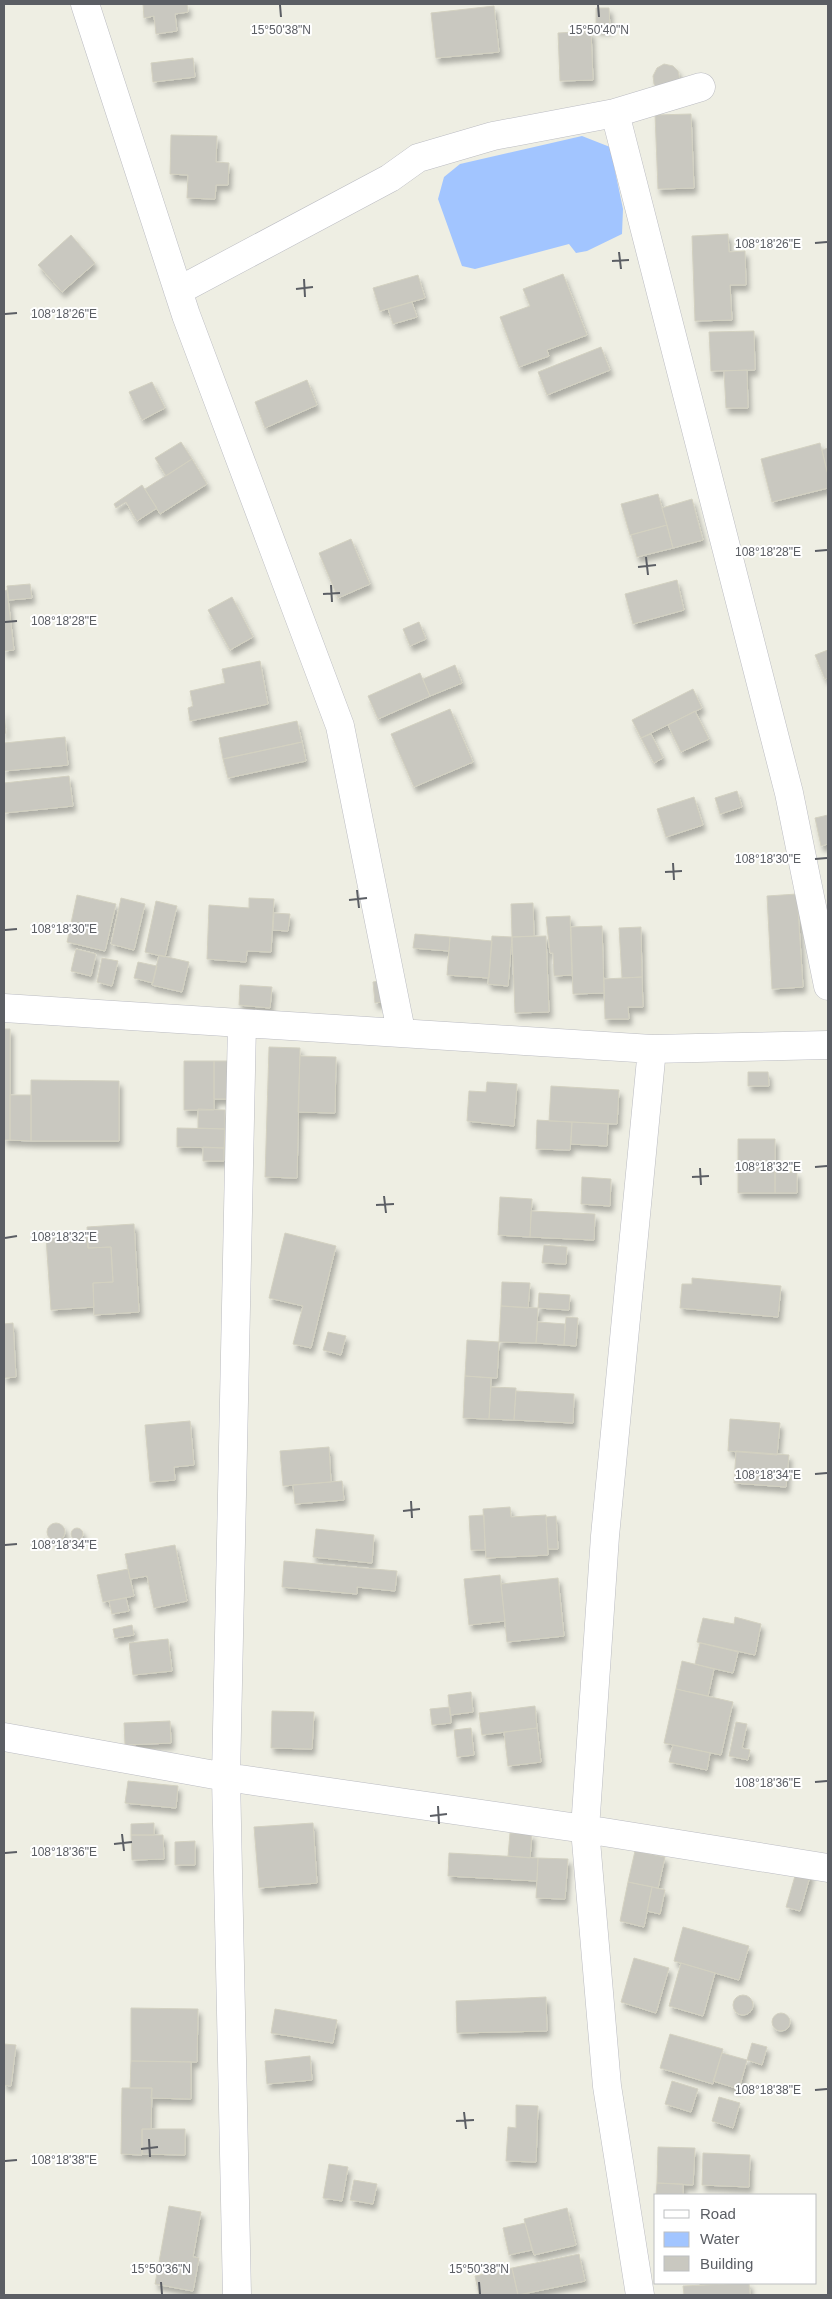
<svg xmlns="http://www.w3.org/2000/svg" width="832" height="2299" font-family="Helvetica,sans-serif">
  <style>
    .water { fill: #a2c5ff }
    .building { fill: #c9c8c0; stroke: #d3d1c1; filter: url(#shadow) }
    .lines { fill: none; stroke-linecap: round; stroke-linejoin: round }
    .minor-casing { stroke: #bbbcc2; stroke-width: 29 }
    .minor { stroke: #fff; stroke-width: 28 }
    .ticks { fill: none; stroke: #5b5e64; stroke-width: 2 }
    .ticks-label { font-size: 12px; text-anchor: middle; fill: #5b5e64; stroke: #fff; stroke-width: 4; stroke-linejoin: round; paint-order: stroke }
  </style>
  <defs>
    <filter id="shadow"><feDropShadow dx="3" dy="5.5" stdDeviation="2.5" flood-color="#0004"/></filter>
  </defs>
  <rect width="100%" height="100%" fill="#eeeee3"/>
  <!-- water -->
  <path class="water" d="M582,136L610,147L623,209L622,234L587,251L576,253L569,244L475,269L462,266L438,199L444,177L460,164Z"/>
  <!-- building -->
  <path class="building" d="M143,4H187L188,12L175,14L177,31L156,34L154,16L144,18Z
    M494,6L499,52L436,58L431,13Z
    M596,8H609L610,29H596Z
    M591,31L593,80L560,81L558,33Z
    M193,58L195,77L153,82L151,63Z
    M664,64L673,66L678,71L680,80L660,90L654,84L653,76L657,68Z
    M691,114L694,188L658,189L655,115Z
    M171,135L217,136L216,162L229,163L228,185H216L215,199L187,198L188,175L170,174Z
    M728,234L729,252L745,251L746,285H730L732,320L695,321L692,236Z
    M71,235L95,263L62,292L38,265Z
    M563,274L587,335L547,350L549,356L519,367L500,317L530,306L523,289Z
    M418,275L425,298L380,311L373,288Z
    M412,302L417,317L393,324L388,309Z
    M754,331L755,370L711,371L709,332Z
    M601,347L610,370L547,395L538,372Z
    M747,370L748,408H726L724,371Z
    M307,380L317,405L265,428L255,402Z
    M152,382L165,408L142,420L129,392Z
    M181,442L192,459L166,476L155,458Z
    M820,443L828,475V488L772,502L761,459Z
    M828,448V475L822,450Z
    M192,459L207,484L160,514L145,489Z
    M142,485L157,508L137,521L126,502L116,508L114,504Z
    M658,494L667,525L630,535L621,504Z
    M692,499L703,540L673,548L662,508Z
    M667,525L673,548L637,557L631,535Z
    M351,539L370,584L338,598L319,553Z
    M677,580L684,610L633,624L625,594Z
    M30,584L32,598L9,600L7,586Z
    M7,590L14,650L4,651V591Z
    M232,597L253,637L230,650L208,610Z
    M419,622L426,639L410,646L403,629Z
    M828,650V678L825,679L815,655Z
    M260,661L268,704L190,721L188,708L193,706L190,691L225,683L222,669Z
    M455,665L462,683L430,696L423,679Z
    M420,673L430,696L378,719L368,696Z
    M693,689L702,708L641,738L632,720Z
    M450,709L473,762L414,787L391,734Z
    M4,711L6,733L4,734Z
    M695,711L709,739L681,752L668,725Z
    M297,721L302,742L223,759L219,738Z
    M651,734L663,758L654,763L641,738Z
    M65,737L68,765L4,771V743Z
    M302,742L306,761L228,778L223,759Z
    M69,776L73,806L4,813V783Z
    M737,791L742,807L720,814L715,798Z
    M694,797L703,825L666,837L657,809Z
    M828,815V844L821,846L815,818Z
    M797,894L803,987L772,989L767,896Z
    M77,895L116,904L105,951L67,942Z
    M121,898L145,904L134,950L111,944Z
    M249,898L274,899L271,952L247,951L246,962L207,959L209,905L249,908Z
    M156,901L177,906L165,957L145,952Z
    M533,903L534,936L512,937L511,904Z
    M274,913L290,914L288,931L273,930Z
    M570,916L572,975L554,976L553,953H550L546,917Z
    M602,926L604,993L573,994L571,927Z
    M641,927L642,977L622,978L619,928Z
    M415,934L450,937L449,951L413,948Z
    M492,936L512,937L508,986L488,984Z
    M546,936L549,1012L515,1013L512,937Z
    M450,937L492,941L489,978L447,975Z
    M76,949L96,954L91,976L71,971Z
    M159,955L189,962L182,992L152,985Z
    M102,958L118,961L112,986L97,982Z
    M138,962L157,966L153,983L134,978Z
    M642,977L643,1007H628L629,1019H605L604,979Z
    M386,980L388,1001L375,1003L373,982Z
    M240,985L272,987L270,1008L239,1005Z
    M4,1029H10V1140H4Z
    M269,1047L300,1048L297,1178L265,1177Z
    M300,1056L336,1057L335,1113L298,1112Z
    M184,1061H214V1110H184Z
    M214,1061H229V1099H214Z
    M748,1072H768L769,1086H748Z
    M31,1080L119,1081V1141H31Z
    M487,1082L517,1084L514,1126L467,1121L469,1091L486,1092Z
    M551,1086L619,1090L617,1124L549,1121Z
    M10,1095H31V1141L10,1140Z
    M198,1109L225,1110V1129L198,1128Z
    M537,1120L572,1122L570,1150L536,1149Z
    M572,1122L608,1124L607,1146L571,1144Z
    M177,1128L225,1129L224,1148L177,1147Z
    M738,1139H775V1193H738Z
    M203,1147L224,1148V1161H203Z
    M775,1172H797V1193H775Z
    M582,1177L611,1179L610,1206L581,1204Z
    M500,1197L532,1199L530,1237L498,1235Z
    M531,1211L595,1214L594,1240L530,1237Z
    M134,1224L139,1312L94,1315L93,1283L113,1282L111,1247L88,1248L87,1227Z
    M285,1233L336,1246L311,1348L293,1344L303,1306L269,1298Z
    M88,1235V1248L111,1247L113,1282L93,1283L94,1307L51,1310L46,1238Z
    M544,1245L567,1247L566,1264L542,1263Z
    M692,1278L781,1286L778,1317L680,1308L682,1284H692Z
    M502,1282L530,1283L528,1308L501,1306Z
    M539,1293L570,1295L569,1310L538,1308Z
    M501,1306L538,1308L536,1343L499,1342Z
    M566,1317L578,1318L576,1346L564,1345Z
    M538,1322L565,1324L564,1345L536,1343Z
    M13,1323L16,1377L4,1378V1324Z
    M328,1332L346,1336L341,1355L323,1350Z
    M467,1340L499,1342L497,1378L465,1376Z
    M465,1376L491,1378L489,1419L463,1418Z
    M491,1387L516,1388L514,1420L489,1419Z
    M516,1391L574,1394L573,1423L514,1420Z
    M730,1419L780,1423L777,1455L728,1451Z
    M190,1421L194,1465L174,1467L175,1480L150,1482L145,1425Z
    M329,1447L331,1482L283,1486L280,1451Z
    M736,1451L789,1455L786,1487L734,1483Z
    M342,1481L344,1500L295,1504L293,1485Z
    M510,1507L511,1517L546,1515L548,1555L486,1558L483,1509Z
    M484,1515L485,1550H471L469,1516Z
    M556,1516L558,1549H548L546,1517Z
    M47 1532a9 9 0 1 1 18 0a9 9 0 1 1-18 0Z
    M71 1534a6 6 0 1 1 12 0a6 6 0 1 1-12 0Z
    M316,1529L374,1535L372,1563L313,1557Z
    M175,1545L187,1601L154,1608L147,1576L130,1579L125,1554Z
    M284,1561L397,1571L395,1591L357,1587V1594L282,1587Z
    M128,1569L134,1596L103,1602L97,1575Z
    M500,1575L505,1621L469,1625L464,1579Z
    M558,1578L564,1636L507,1642L501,1584Z
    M126,1598L129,1611L112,1614L109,1601Z
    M735,1617L761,1624L755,1655L697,1642L703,1618L734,1624Z
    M132,1625L134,1635L115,1638L113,1629Z
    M168,1639L172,1671L133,1675L129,1643Z
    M700,1643L738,1652L733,1673L695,1664Z
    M682,1661L714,1669L708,1696L676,1689Z
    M676,1689L733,1702L721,1755L664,1743Z
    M471,1692L473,1712L450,1715L448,1695Z
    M535,1706L537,1728L482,1735L479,1713Z
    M450,1707L451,1723L432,1725L430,1709Z
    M272,1711L314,1712L312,1749L271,1748Z
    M170,1721L171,1743L125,1745L124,1723Z
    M736,1722L747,1724L742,1748L750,1750L748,1760L729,1756Z
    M471,1728L474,1755L457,1757L454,1730Z
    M537,1728L541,1762L508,1766L504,1732Z
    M673,1745L710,1753L707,1770L669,1762Z
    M128,1781L178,1786L176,1808L125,1803Z
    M154,1823V1835H131V1824Z
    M313,1823L317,1883L259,1888L254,1827Z
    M510,1833L532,1834L530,1858L508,1856Z
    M131,1835H163L164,1859L132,1860Z
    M195,1841V1865H175V1842Z
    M635,1851L665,1857L658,1888L628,1882Z
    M449,1853L538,1858L537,1881L448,1876Z
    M538,1858L568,1859L565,1899L536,1898Z
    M797,1869L811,1873L800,1911L786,1907Z
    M628,1882L652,1887L644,1927L620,1921Z
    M652,1887L665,1890L660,1914L647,1911Z
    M683,1927L749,1946L739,1980L674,1961Z
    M634,1958L669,1968L656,2013L621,2002Z
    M681,1963L715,1973L703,2016L669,2006Z
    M733 2005a10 10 0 1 1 20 0a10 10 0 1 1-20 0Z
    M546,1997L547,2031L457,2033L456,2001Z
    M131,2008L198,2009L197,2062L131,2061Z
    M275,2009L337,2020L333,2043L271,2033Z
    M772 2022a9 9 0 1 1 18 0a9 9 0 1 1-18 0Z
    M670,2034L723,2049L713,2084L660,2068Z
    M752,2043L767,2047L762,2065L747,2060Z
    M4,2044L16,2045L11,2086L4,2085Z
    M722,2053L747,2060L739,2089L713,2081Z
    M310,2056L312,2080L267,2084L265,2061Z
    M131,2061L191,2062V2099L151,2098L152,2088H130Z
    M672,2081L698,2089L691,2112L665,2104Z
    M122,2088H152L151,2129H142V2155L121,2154Z
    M719,2097L740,2103L733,2128L712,2121Z
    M516,2105L538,2106L536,2162L506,2161L508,2127L516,2128Z
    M142,2129H185V2155L142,2154Z
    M658,2147L695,2148L693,2185L657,2183Z
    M703,2153L750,2155L749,2187L702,2185Z
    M329,2164L348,2167L342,2201L323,2198Z
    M354,2180L377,2184L373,2204L350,2200Z
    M657,2183L683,2184V2195L656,2194Z
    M169,2206L201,2212L193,2257L199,2258L193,2291L155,2284Z
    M567,2208L576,2245L534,2255L524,2219Z
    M525,2223L532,2250L509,2255L503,2228Z
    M579,2254L585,2281L518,2295L512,2268Z
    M512,2268L518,2295H479L475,2276Z
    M700,2283H738L700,2285Z
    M749,2283L750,2295H684L683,2286Z"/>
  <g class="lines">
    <!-- minor casing -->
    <g class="minor-casing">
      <path id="minor" d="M85,4L186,315L340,726L401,1031
        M615,113L789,793L828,986
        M178,291L390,178L418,158L493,136L615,113L701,87
        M4,1008L652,1049L828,1045
        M4,1737L226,1777L585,1829L828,1868
        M237,2295L226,1777L242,1024
        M640,2295L607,2086L585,1829L605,1536L652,1049"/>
    </g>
    <!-- minor -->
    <use href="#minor" class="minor"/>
  </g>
  <!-- ticks -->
  <path class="ticks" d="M280,5L281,17M598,5L599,17M815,243L827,242M619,252L621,269M612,261L629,260M304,279L305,297M296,289L313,287M5,314L17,313M815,551L827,550M646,557L648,575M638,567L656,565M331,585L332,602M323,594L340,593M5,622L17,621M815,859L827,858M673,863L674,880M665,872L682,871M357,890L359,908M349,900L367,898M5,930L17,929M815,1167L827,1166M700,1168L701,1185M692,1177L709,1176M384,1196L386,1213M376,1205L394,1204M5,1238L17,1236M815,1474L827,1473M411,1501L412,1518M403,1511L420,1509M5,1545L17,1544M815,1782L827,1781M438,1806L439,1824M430,1816L447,1814M122,1834L124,1851M114,1844L132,1842M5,1853L17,1852M815,2090L827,2089M464,2112L466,2129M456,2121L474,2120M149,2139L150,2157M141,2149L158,2147M5,2161L17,2160M161,2282L162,2294M479,2282L480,2294"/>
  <g class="ticks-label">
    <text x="281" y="34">15°50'38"N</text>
    <text x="599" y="34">15°50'40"N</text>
    <text x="768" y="248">108°18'26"E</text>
    <text x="64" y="318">108°18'26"E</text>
    <text x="768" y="556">108°18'28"E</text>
    <text x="64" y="625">108°18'28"E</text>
    <text x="768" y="863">108°18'30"E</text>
    <text x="64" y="933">108°18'30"E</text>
    <text x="768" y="1171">108°18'32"E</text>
    <text x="64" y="1241">108°18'32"E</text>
    <text x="768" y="1479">108°18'34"E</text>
    <text x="64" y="1549">108°18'34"E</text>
    <text x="768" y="1787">108°18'36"E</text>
    <text x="64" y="1856">108°18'36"E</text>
    <text x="768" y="2094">108°18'38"E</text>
    <text x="64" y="2164">108°18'38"E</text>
    <text x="161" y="2273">15°50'36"N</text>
    <text x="479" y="2273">15°50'38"N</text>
  </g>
  <!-- border -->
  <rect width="832" height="2299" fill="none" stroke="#5b5e64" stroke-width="10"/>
  <!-- legend -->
  <rect x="654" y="2194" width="162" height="90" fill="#ffffff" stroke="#bdbfc1"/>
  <rect x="664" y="2210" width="25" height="8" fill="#ffffff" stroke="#bdbfc1"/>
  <text x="700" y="2219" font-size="15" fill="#5b5e64">Road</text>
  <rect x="664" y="2232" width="25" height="15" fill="#a2c5ff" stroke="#bdbfc1"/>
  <text x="700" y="2244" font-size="15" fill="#5b5e64">Water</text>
  <rect x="664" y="2256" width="25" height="15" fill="#c9c8c0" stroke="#bdbfc1"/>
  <text x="700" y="2269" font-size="15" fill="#5b5e64">Building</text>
</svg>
